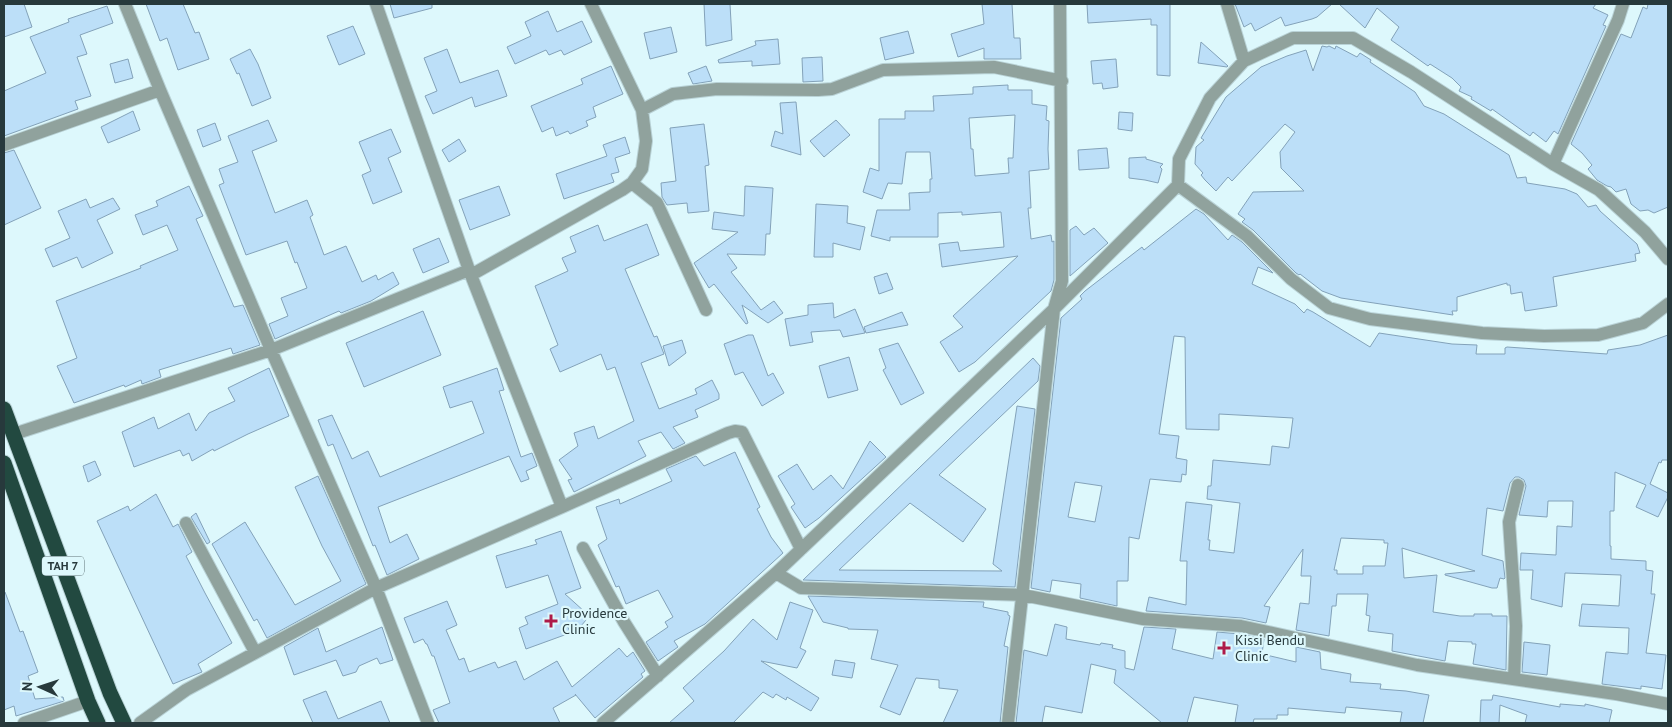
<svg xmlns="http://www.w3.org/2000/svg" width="1672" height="727" font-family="'PT Sans',sans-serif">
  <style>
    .building { fill: #bcdff8; stroke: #83a2b9; fill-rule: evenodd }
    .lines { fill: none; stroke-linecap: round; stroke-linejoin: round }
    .street-casing { stroke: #b9d2d6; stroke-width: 14 }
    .highway-casing { stroke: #b9d2d6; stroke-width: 17 }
    .street { stroke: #90a29d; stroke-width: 12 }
    .highway { stroke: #224940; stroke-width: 15 }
    .poi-dot { fill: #ae1b49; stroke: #ddf8fc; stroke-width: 2 }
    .labels { text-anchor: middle; stroke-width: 4.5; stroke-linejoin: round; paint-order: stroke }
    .shield { fill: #ddf8fc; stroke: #5e7276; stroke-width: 1 }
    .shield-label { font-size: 12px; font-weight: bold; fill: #27393c }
    .poi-label { font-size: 14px; fill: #27393c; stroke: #ddf8fc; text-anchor: start }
  </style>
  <rect width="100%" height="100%" fill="#ddf8fc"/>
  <!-- building -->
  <path class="building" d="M4,4H24L32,27L4,37Z
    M146,4H183L195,33L199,32L209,59L178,70L167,38L160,41Z
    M390,4H432V8L394,18Z
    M704,4H730L732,40L706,46Z
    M982,4H1012L1014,38H1020L1021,59H984V48L958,57L951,34L984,24Z
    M1087,4H1170V76L1157,75V25H1151V19L1088,23Z
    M1235,4H1332L1317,17L1312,19L1285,26L1281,17L1255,31L1251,23L1244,27Z
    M1339,4H1596L1593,8L1608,15L1603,25L1606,26L1558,134L1554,131L1546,142L1533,132L1530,136L1492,109L1491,111L1471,99L1472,97L1459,91L1461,87L1452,78L1430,64L1428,66L1391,40L1399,27L1377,8L1365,28Z
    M1648,4H1668V207L1654,213L1648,210L1640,211L1631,204L1626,189L1616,192L1611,187L1607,186L1597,180L1588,169L1592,165L1582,153L1571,144L1621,34L1631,38L1643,7L1647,9Z
    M107,6L113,23L80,35L87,54L77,57L91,96L75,101L78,109L4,136V91L46,73L30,37L69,22L68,19Z
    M548,11L557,32L582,21L592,42L564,55L561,50L549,55L546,50L515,64L507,47L531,36L525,22Z
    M353,26L365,54L339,65L327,36Z
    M671,27L677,52L650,59L644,33Z
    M908,31L914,53L885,60L880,38Z
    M778,39L780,64L752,66V61L719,63L718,60L756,45L755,41Z
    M1201,42L1228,66L1227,67L1198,63Z
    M1322,46L1327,47L1329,46L1335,49L1336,46L1357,57L1360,53L1371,60L1370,62L1415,92L1424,106L1444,114L1509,155L1517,178L1526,177L1527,183L1565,189L1577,194L1588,207L1596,205L1600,211L1637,244L1640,253L1635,254L1636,261L1553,277L1557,306L1525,311L1522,292L1511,294L1510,285H1507V283L1457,297V311H1452L1453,315L1341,298L1322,291L1300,274L1299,275L1296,273L1253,230L1242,222L1245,219L1238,214L1253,192L1304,191L1281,168L1280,152L1295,132L1285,124L1232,181L1228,177L1216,191L1205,180L1201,175L1203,173L1195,164L1196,147L1204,140L1201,138L1226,97L1261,67L1287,56L1306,50L1313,71Z
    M250,49L258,64L271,98L252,106L239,73L237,74L230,59Z
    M447,49L460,83L498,70L507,96L475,107L472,97L433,114L425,96L437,91L424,58Z
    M822,57L823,81L803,82L802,58Z
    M128,59L133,78L115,83L110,64Z
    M1116,59L1118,87L1103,89L1102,83L1093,84L1091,61Z
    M611,66L623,94L593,107L596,117L586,121L588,126L570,134L568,131L556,136L553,127L542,132L531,106L583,84L581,79Z
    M706,66L712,81L693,84L688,73Z
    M1008,85V90H1032V104L1047,106L1046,120L1049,121L1048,149L1049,169L1029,171L1031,208H1028L1031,239L1051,235L1052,242L1054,241V280L1051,291L975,362L959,372L940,342L963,327L953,316L1018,256L942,267L939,244L958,242L960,251L1004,247L1001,212L962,215V212L938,213V237H890V241L871,236L877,210H910L909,193L930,192V179H932L930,152H906L902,184L888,183L882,199L863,192L870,168L879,171V119H905V111H934L933,96L973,94V87ZM1015,115L1013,158H1008L1009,173L975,176L973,149H971L969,118Z
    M796,102L801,155L771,146L775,131L783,134L780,103Z
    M133,111L140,130L108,143L101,127Z
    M1119,112L1133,113L1132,131L1118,129Z
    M268,120L277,141L252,151L275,213L307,200L313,215L310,217L324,255L346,246L362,282L376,275L378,280L393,272L399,284L371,301L341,313L339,311L275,339L269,324L288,316L281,298L307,288L297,262L295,263L287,241L246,255L219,185L224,183L219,169L238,162L228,136Z
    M836,120L850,135L824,157L810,141Z
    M215,123L221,140L203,147L197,130Z
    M704,124L709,165L705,166L709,211L688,213L687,203L667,205L662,197L661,183L676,181L670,128Z
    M391,129L401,152L388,158L402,192L373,204L362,175L371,171L359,142Z
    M625,137L630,153L615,158L619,172L611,174L614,182L564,199L556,174L607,156L603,145Z
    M459,139L466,151L449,162L442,150Z
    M1107,148L1109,168L1079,170L1078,150Z
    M14,150L41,208L4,225V153Z
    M1146,157V159L1163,164L1160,167L1162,169L1158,183L1145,180L1129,178V158Z
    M189,186L203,216L196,219L234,307L243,305L260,345L233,354L231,348L159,370L161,377L142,384L141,380L125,387L124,385L74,403L57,366L77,358L56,301L141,268L140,266L178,250L167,225L143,235L135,215L158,206L156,201Z
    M499,186L510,215L470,230L459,200Z
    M745,186L773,188L770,234H766L765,255L727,254L737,268L731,272L761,310L774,301L783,313L768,323L742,305L748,323L746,324L714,284L709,288L694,263L738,232L712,229L714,212L744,216Z
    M113,198L120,209L97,220L113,253L82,268L77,257L53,267L45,249L70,238L58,211L86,199L90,208Z
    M816,204L848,206L847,223L865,227L860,250L833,243V257H814Z
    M1196,209L1204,214L1228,240L1232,235L1242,242L1273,273L1258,267L1252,284L1295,304L1304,313L1307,309L1313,312L1370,347L1379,333L1452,344L1477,345L1476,354H1505V348L1507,347L1607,354L1608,350L1640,345L1668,335V460H1662L1661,463L1659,462L1650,484L1668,493V497L1658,517L1636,507L1646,485L1615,472L1614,511H1610V546H1611V559L1646,561V570L1653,571L1651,594H1655L1646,653L1666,655L1662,689L1641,686V689L1602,684L1606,652L1628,654L1629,628L1579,626L1582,604L1619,606L1621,575L1565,573L1562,607L1531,599L1533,570H1520L1521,553L1556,555L1557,526L1572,527L1573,501H1548L1547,517L1519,515L1526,486L1524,480L1519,477H1515L1510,483L1503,511L1487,508L1482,555L1503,561L1505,578L1504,579L1500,578L1497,588H1492L1445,575V574L1475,571L1402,548L1404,578L1437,575L1433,612L1460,616H1474V614H1492V616H1507L1506,670L1473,664L1476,644H1472V642L1448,641L1445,661L1392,651L1393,634L1368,631L1370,616L1366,615L1368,594H1337L1336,606H1332L1329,636L1296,630L1300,603L1309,604L1311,576H1301L1303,549L1264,606L1270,607L1266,623L1242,618L1146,611L1149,597L1186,605L1187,561H1180L1186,502L1212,505L1208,540H1210L1209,550L1234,553L1240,503L1207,499L1208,486H1211L1213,460L1270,465L1272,446L1289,448L1293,418L1219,414V430L1186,429L1185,337L1174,336L1159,434L1179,436L1176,458L1187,460L1186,475L1182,474L1181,482L1150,479L1139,539L1129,537L1128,581H1117V606L1080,598L1081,584L1052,580L1050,592L1031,588L1061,318L1082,299L1080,296L1085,291L1142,247L1144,250ZM1075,482L1102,486L1095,522L1068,517ZM1341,538L1384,540V543H1388L1385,566H1363V574H1337V570H1334Z
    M647,224L659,255L625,269L654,337L657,336L664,354L641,363L659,409L697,394L695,389L712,380L719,394V399L695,410L698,417L673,427L685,443L673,449L661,432L638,441L646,456L574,492L568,480L572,479L559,460L578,446L574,433L594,426L598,439L634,421L615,367L607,370L601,354L560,372L550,349L558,345L535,286L568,271L562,258L576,252L570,237L598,225L604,241Z
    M1076,226L1084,235L1094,228L1108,243L1070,276V230Z
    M439,238L449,262L423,273L413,249Z
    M887,273L893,289L879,294L874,277Z
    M833,303L834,318L855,309L865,333L843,337L840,330L811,332L813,342L790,346L785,319L808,315V305Z
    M423,311L441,355L364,387L346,343Z
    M902,312L908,325L866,333L864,327Z
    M748,335H753L768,376L773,373L784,393L762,406L743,372L735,375L724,344Z
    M682,340L686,353L669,366L663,346Z
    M898,343L924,393L901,405L883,370L886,368L879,349Z
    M849,357L858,390L828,398L819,366Z
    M1033,358L1040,366L1038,381L939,475L986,509L963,542L910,503L839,570L1002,571L993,564L1017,406L1035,409L1015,587L803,580Z
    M269,368L289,416L248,434L214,451L213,449L192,461L189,453L183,456L180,450L134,467L122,432L154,417L158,429L189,413L196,431L209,413L235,401L228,388Z
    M497,368L504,390L499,391L521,457L532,453L537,466L526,471L529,479L521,482L509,456L378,507L390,543L407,534L419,559L387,575L375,545L373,546L333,444L328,446L318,420L332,415L352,459L368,451L380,477L484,433L472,401L450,408L443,387Z
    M870,441L886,457L819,518L805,528L791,507L795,504L778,476L797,464L813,490L831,475L843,489Z
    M735,452L760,507L757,509L771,537L783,553L705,624L674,641L678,647L658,661L646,642L668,627L665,622L673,617L658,590L626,604L619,586L616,587L598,545L607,539L596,507L619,499L620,504L672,481L666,469L696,456L704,466Z
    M95,461L101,475L88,482L83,466Z
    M318,476L366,584L267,638L257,619L254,621L212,544L245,522L295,605L341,581L322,546L295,487Z
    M156,494L173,527L178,524L192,552L186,556L205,593L232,643L198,664L202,672L173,684L97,521L128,506L130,511Z
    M196,513L210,542L207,544L191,517Z
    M561,531L581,588L565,594L585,612L586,620L581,626L568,627L570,633L526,649L519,628L528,624L525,617L558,604L548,575L506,588L496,556L537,544L535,540Z
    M4,592H5L20,632L23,631L38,672L28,676L35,699L63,697L64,701L16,716L14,706L4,710Z
    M808,596L984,602L983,607L1008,612V615L1010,616L1004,646L1008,647L1000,723H943L958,690L939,688V680L916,678L900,715L880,707L898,665L871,659L878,630L848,629V628L823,622Z
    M447,601L457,625L446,630L459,660L464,658L469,672L495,662L498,668L516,661L524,680L557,661L572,687L619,648L627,657L633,652L645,671L641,674L643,677L595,718L575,694L576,695L553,708L560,723H439L433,710L450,703L434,656H432L427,644H426L423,639L414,643L404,618Z
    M790,602L813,610L800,648L806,651L797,668L761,661L819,698L811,711L787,697L786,700L776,694L773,698L763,692L733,723H669L694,701L683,688L724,651L753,619L777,640Z
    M1055,624L1067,627L1066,639L1100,645L1101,643L1113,645L1112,648L1125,651V668L1134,670L1144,627L1176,629L1172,649L1213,659L1217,632L1240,634L1264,639L1262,654L1296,662V647L1320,652L1321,669L1351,674L1350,682L1381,684L1380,689L1406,691L1429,695L1423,723H1400L1402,712L1346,707L1345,713L1288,708V715H1277V719H1254L1253,723H1235L1238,705L1194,697L1187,723H1162L1114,683L1116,670L1091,664L1082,713L1045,706L1042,723H1016L1024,650L1047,656Z
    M382,627L393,660L380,664L377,658L359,666L356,672L343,676L336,660L294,675L284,647L318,628L326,652Z
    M1524,642L1550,645L1547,675L1522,672Z
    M835,660L855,663L852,678L832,675Z
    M326,691L338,719L381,701L390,723H313L303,700Z
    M1493,695L1560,707V704L1585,706V704L1612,710L1609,723H1525L1527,715L1500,705L1499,723H1480L1481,700H1492Z"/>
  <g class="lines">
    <!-- street casing -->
    <g class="street-casing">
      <path id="street" d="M125,4L160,90L271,350L376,588L428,723
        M1227,4L1244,61
        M642,110L673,94L717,89L818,90L832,89L883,70L994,67L1062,81
        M4,145L160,90
        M1553,164L1618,20L1623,4
        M632,183L657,203L706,310
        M1178,185L1247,236L1291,279L1329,308L1370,319L1482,333L1544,336L1598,335L1643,323L1668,304
        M471,275L622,190L632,183L642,169L646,141L642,110L591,4
        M14,434L271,350L469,270
        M562,507L728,433L735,431L742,432L801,549
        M186,523L255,652
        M583,548L624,622L658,676
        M776,573L801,588L1023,595L1143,619L1241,626L1417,665L1616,694L1668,704
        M1514,679L1516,626L1509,522L1518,485
        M24,723L88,701
        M140,723L186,690L376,588L562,507L469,270L376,4
        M603,723L776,573L1054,309L1178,185L1179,159L1210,98L1244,61L1293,38H1353L1411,72L1553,164L1599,190L1645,232L1668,259
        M1008,723L1054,309L1062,281L1060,4"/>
    </g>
    <!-- highway casing -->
    <g class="highway-casing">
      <path id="highway" d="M4,409L110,693L124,723
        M4,463L88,701L98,723"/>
    </g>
    <!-- street -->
    <use href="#street" class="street"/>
    <!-- highway -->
    <use href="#highway" class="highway"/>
  </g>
  <!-- markers -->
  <g class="poi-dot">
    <path d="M548.5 613.5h5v5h5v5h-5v5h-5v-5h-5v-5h5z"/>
    <path d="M1221.5 640.5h5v5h5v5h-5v5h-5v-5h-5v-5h5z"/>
  </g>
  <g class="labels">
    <!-- shield labels -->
    <rect class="shield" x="42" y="556.5" width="42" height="19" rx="4"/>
    <g class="shield-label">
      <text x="63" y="570">TAH 7</text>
    </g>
    <!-- poi labels -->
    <g class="poi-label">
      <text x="562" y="618">Providence<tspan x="562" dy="16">Clinic</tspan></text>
      <text x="1235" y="645">Kissi Bendu<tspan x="1235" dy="16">Clinic</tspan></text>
    </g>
  </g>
  <!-- border -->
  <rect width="1672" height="727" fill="none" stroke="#27393c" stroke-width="10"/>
  <!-- north arrow -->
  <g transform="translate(40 687) rotate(273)" stroke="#ddf8fc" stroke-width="4" paint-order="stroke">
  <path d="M0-4L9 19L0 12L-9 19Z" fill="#27393c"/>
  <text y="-8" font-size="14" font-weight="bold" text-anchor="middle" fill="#27393c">N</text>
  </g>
</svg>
